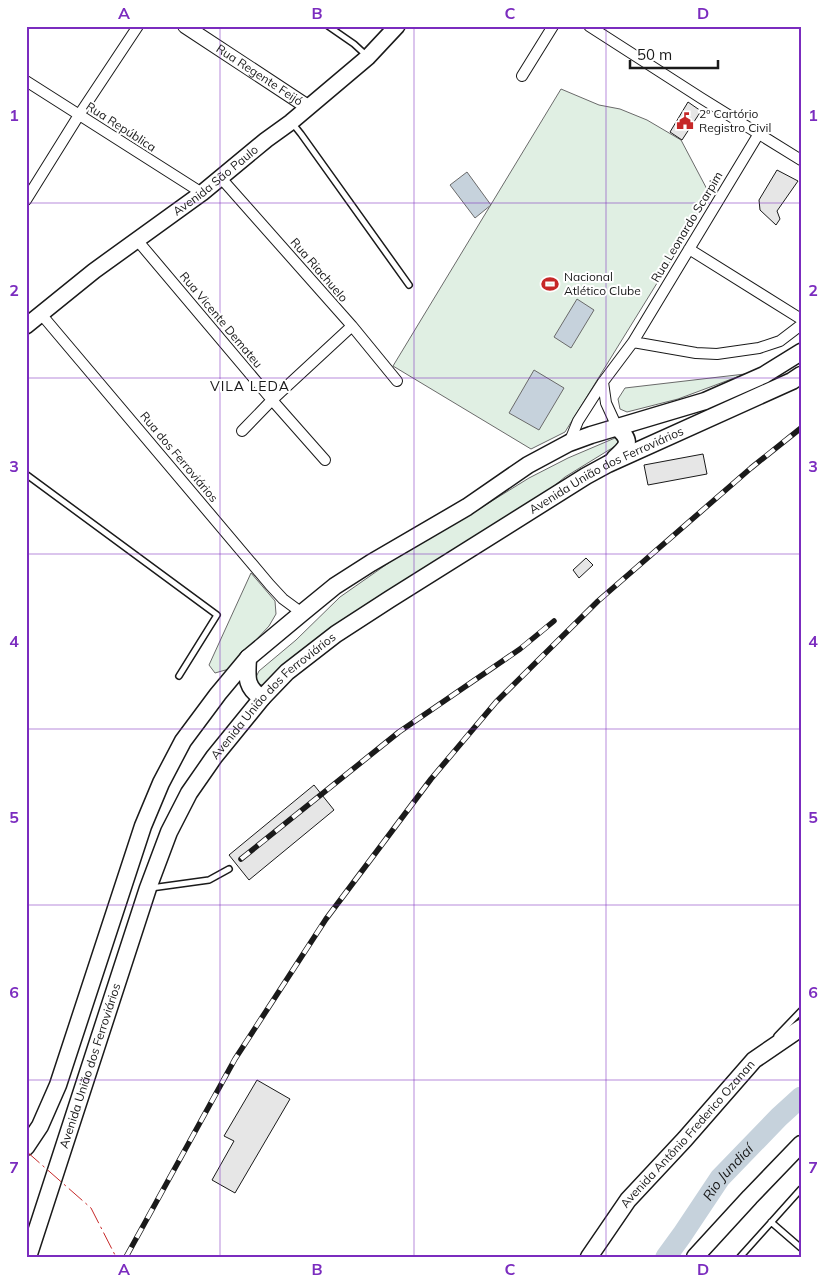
<svg xmlns="http://www.w3.org/2000/svg" width="827" height="1283" font-family="Mulish,sans-serif">
  <style>
    .green { fill: #e0efe3; stroke: #6a6a6a }
    .water { fill: #c6d2dc; stroke: #6a6a6a }
    .lines { fill: none; stroke-linecap: round; stroke-linejoin: round }
    .river { stroke: #c6d2dc; stroke-width: 21 }
    .building { fill: #e6e6e6; stroke: #1a1a1a }
    .service-casing { stroke: #1a1a1a; stroke-width: 8 }
    .minor-casing { stroke: #1a1a1a; stroke-width: 12 }
    .tertiary-casing { stroke: #1a1a1a; stroke-width: 16 }
    .secondary-casing { stroke: #1a1a1a; stroke-width: 18 }
    .primary-casing { stroke: #1a1a1a; stroke-width: 19 }
    .service { stroke: #fff; stroke-width: 5 }
    .minor { stroke: #fff; stroke-width: 10 }
    .tertiary { stroke: #fff; stroke-width: 14 }
    .secondary { stroke: #fff; stroke-width: 15 }
    .primary { stroke: #fff; stroke-width: 16 }
    .rail-casing { stroke: #1a1a1a; stroke-width: 5.5 }
    .rail { stroke: #fff; stroke-width: 4; stroke-dasharray: 11; stroke-linecap: butt }
    .power { stroke: #c62828; stroke-width: 1; stroke-dasharray: 18 4 2.5 4; stroke-linecap: butt }
    .grid { fill: none; stroke: #7b2cbf; stroke-width: 1; stroke-opacity: 0.55 }
    .labels { text-anchor: middle; stroke-width: 4; stroke-linejoin: round; paint-order: stroke }
    .street-label { font-size: 12px; fill: #1a1a1a; stroke: #fff }
    .poi-label { font-size: 12px; fill: #1a1a1a; stroke: #fff; text-anchor: start }
    .neighbourhood-label { font-size: 14px; letter-spacing: 1px; fill: #1a1a1a; stroke: #fff }
    .water-label { font-size: 14px; font-style: italic; fill: #1a1a1a; stroke: #fff }
    .neatline { fill: none; stroke: #7b2cbf; stroke-width: 2 }
    .grid-label { font-size: 16px; text-anchor: middle; font-weight: bold; fill: #7b2cbf }
  </style>
  <rect width="100%" height="100%" fill="#fff"/>
  <!-- green -->
  <path class="green" d="M561,89L599,105L620,109L647,120L681,140L709,193L675,254L565,432L531,449L393,366Z
    M745,374L678,399L627,412L620,409L618,399L625,388Z
    M615,438L618,441L617,445L565,477L543,495L266,686L258,684L255,679L259,671L296,640L340,597L400,555L466,517L529,478L568,458Z
    M251,573L275,601L276,614L269,626L229,669L215,673L209,665Z"/>
  <!-- water -->
  <path class="water" d="M467,172L491,205L475,218L450,185Z
    M577,299L594,310L571,348L554,337Z
    M534,370L564,388L539,430L509,413Z"/>
  <g class="lines">
    <!-- river -->
    <path class="river" id="s1" d="M666,1257L682,1235L720,1178L779,1117L801,1097"/>
  </g>
  <!-- building -->
  <path class="building" d="M688,102L701,111L682,140L670,132Z
    M777,170L798,181L777,211L780,219L776,225L760,210L759,200Z
    M703,454L707,474L648,485L644,465Z
    M586,558L593,565L579,578L573,570Z
    M314,785L334,810L249,880L229,855Z
    M257,1080L290,1099L235,1193L212,1180L234,1141L224,1136Z"/>
  <g class="lines">
    <!-- service casing -->
    <g class="service-casing">
      <path id="service" d="M328,26L354,44L367,56
        M293,124L301,134L409,285
        M27,475L217,615L179,676
        M151,888L209,880L229,869
        M777,1036L801,1011
        M771,1222L801,1248
        M740,1257L801,1189"/>
    </g>
    <!-- minor casing -->
    <g class="minor-casing">
      <path id="minor" d="M589,26L701,98L801,160
        M522,76L553,26
        M26,81L202,193
        M220,177L352,326L397,381
        M26,200L79,115L138,26
        M137,240L272,400L325,460
        M689,249L801,319
        M41,314L270,585L283,599L302,613
        M633,342L696,353L717,354L759,348L780,341L801,325
        M603,382L606,403L617,427
        M242,431L272,400L352,326
        M569,443L578,421L603,382L633,342L758,135"/>
    </g>
    <!-- tertiary casing -->
    <g class="tertiary-casing">
      <g id="tertiary">
        <path id="s2" d="M185,26L308,107"/>
      </g>
    </g>
    <!-- secondary casing -->
    <g class="secondary-casing">
      <g id="secondary">
        <path id="s3" d="M26,326L94,271L202,193L266,140L291,122L368,57L397,26"/>
      </g>
    </g>
    <!-- primary casing -->
    <g class="primary-casing">
      <g id="primary">
        <path d="M614,459C628,446 633,442 617,427"/>
        <path d="M248,658C247,677 245,687 262,698"/>
        <path d="M26,1147L40,1126L58,1085L143,826L161,783L183,741L218,694L248,658L302,613L335,586L371,563L467,507L528,465L569,443L591,435L705,401L764,375L801,352"/>
        <path id="s4" d="M28,1257L148,888L169,832L189,793L214,757L262,698L287,672L336,634L390,599L586,476L608,464L792,381L801,375"/>
        <path id="s5" d="M589,1257L628,1200L685,1139L754,1060L801,1028"/>
        <path d="M695,1257L750,1197L801,1144"/>
      </g>
    </g>
    <!-- service -->
    <use href="#service" class="service"/>
    <!-- minor -->
    <use href="#minor" class="minor"/>
    <!-- tertiary -->
    <use href="#tertiary" class="tertiary"/>
    <!-- secondary -->
    <use href="#secondary" class="secondary"/>
    <!-- primary -->
    <use href="#primary" class="primary"/>
    <!-- rail casing -->
    <g class="rail-casing">
      <path id="rail" d="M241,859L399,732L520,649L554,621
        M126,1257L235,1059L326,919L431,779L496,702L598,601L751,468L801,428"/>
    </g>
    <!-- rail -->
    <use href="#rail" class="rail"/>
    <!-- power -->
    <path class="power" d="M26,1151L91,1208L116,1257"/>
  </g>
  <!-- grid -->
  <path class="grid" d="M220,26V1257M414,26V1257M606,26V1257M26,203H801M26,378H801M26,554H801M26,729H801M26,905H801M26,1080H801"/>
  <!-- icons -->
  <defs>
    <g id="civic-bare" transform="scale(1.35)"><path d="M-.6-6.5H3V-4.5H.6V-3L4-1V1h2V6H-6V1h2V-1L-.6-3ZM-1.2 2.5V6h2.4V2.5Z" fill="#c62828" stroke="#fff" stroke-width="2.5" paint-order="stroke"/></g>
    <g id="stadium-bare" transform="scale(1.35)"><path d="M0-5a6.5 5 0 1 0 0 10a6.5 5 0 1 0 0-10ZM-3.5-1.8h7v3.6h-7Z" fill="#c62828" stroke="#fff" stroke-width="2.5" paint-order="stroke"/></g>
  </defs>
  <g fill-rule="evenodd">
    <use href="#civic-bare" x="685" y="121"/>
    <use href="#stadium-bare" x="550" y="284"/>
  </g>
  <g class="labels">
    <!-- street labels -->
    <g class="street-label">
      <text dy="4" stroke="none"><textPath href="#s2" startOffset="89">Rua Regente Feijó</textPath></text>
      <text transform="translate(121 127) rotate(33)" y="4">Rua República</text>
      <text dy="4" stroke="none"><textPath href="#s3" startOffset="239">Avenida São Paulo</textPath></text>
      <text transform="translate(687 227) rotate(-59)" y="4">Rua Leonardo Scarpim</text>
      <text transform="translate(319 270) rotate(49)" y="4">Rua Riachuelo</text>
      <text transform="translate(221 320) rotate(50)" y="4">Rua Vicente Demateu</text>
      <text transform="translate(179 457) rotate(50)" y="4">Rua dos Ferroviários</text>
      <text dy="4" stroke="none"><textPath href="#s4" startOffset="1026">Avenida União dos Ferroviários</textPath></text>
      <text dy="4" stroke="none"><textPath href="#s4" startOffset="621">Avenida União dos Ferroviários</textPath></text>
      <text dy="4" stroke="none"><textPath href="#s4" startOffset="201">Avenida União dos Ferroviários</textPath></text>
      <text dy="4" stroke="none"><textPath href="#s5" startOffset="158">Avenida Antônio Frederico Ozanan</textPath></text>
    </g>
    <!-- poi labels -->
    <g class="poi-label">
      <text x="699" y="118">2º Cartório<tspan x="699" dy="14">Registro Civil</tspan></text>
      <text x="564" y="281">Nacional<tspan x="564" dy="14">Atlético Clube</tspan></text>
    </g>
    <!-- neighbourhood labels -->
    <g class="neighbourhood-label">
      <text x="250" y="391">VILA LEDA</text>
    </g>
    <!-- water labels -->
    <g class="water-label">
      <text dy="5" stroke="none"><textPath href="#s1" startOffset="105">Rio Jundiaí</textPath></text>
    </g>
  </g>
  <!-- border -->
  <rect width="827" height="1283" fill="none" stroke="#ffffff" stroke-width="55"/>
  <!-- scale -->
  <path d="M630 60v8h88v-8" fill="none" stroke="#1a1a1a" stroke-width="2.5"/>
  <text x="637" y="60" font-size="15" fill="#1a1a1a" stroke="#ffffff" stroke-width="4" paint-order="stroke">50 m</text>
  <rect x="28" y="28" width="772" height="1228" class="neatline"/>
  <g class="grid-label">
    <text x="124" y="19">A</text>
    <text x="317" y="19">B</text>
    <text x="510" y="19">C</text>
    <text x="703" y="19">D</text>
    <text x="14" y="121">1</text>
    <text x="813" y="121">1</text>
    <text x="14" y="296">2</text>
    <text x="813" y="296">2</text>
    <text x="14" y="472">3</text>
    <text x="813" y="472">3</text>
    <text x="14" y="647">4</text>
    <text x="813" y="647">4</text>
    <text x="14" y="823">5</text>
    <text x="813" y="823">5</text>
    <text x="14" y="998">6</text>
    <text x="813" y="998">6</text>
    <text x="14" y="1173">7</text>
    <text x="813" y="1173">7</text>
    <text x="124" y="1275">A</text>
    <text x="317" y="1275">B</text>
    <text x="510" y="1275">C</text>
    <text x="703" y="1275">D</text>
  </g>
</svg>
